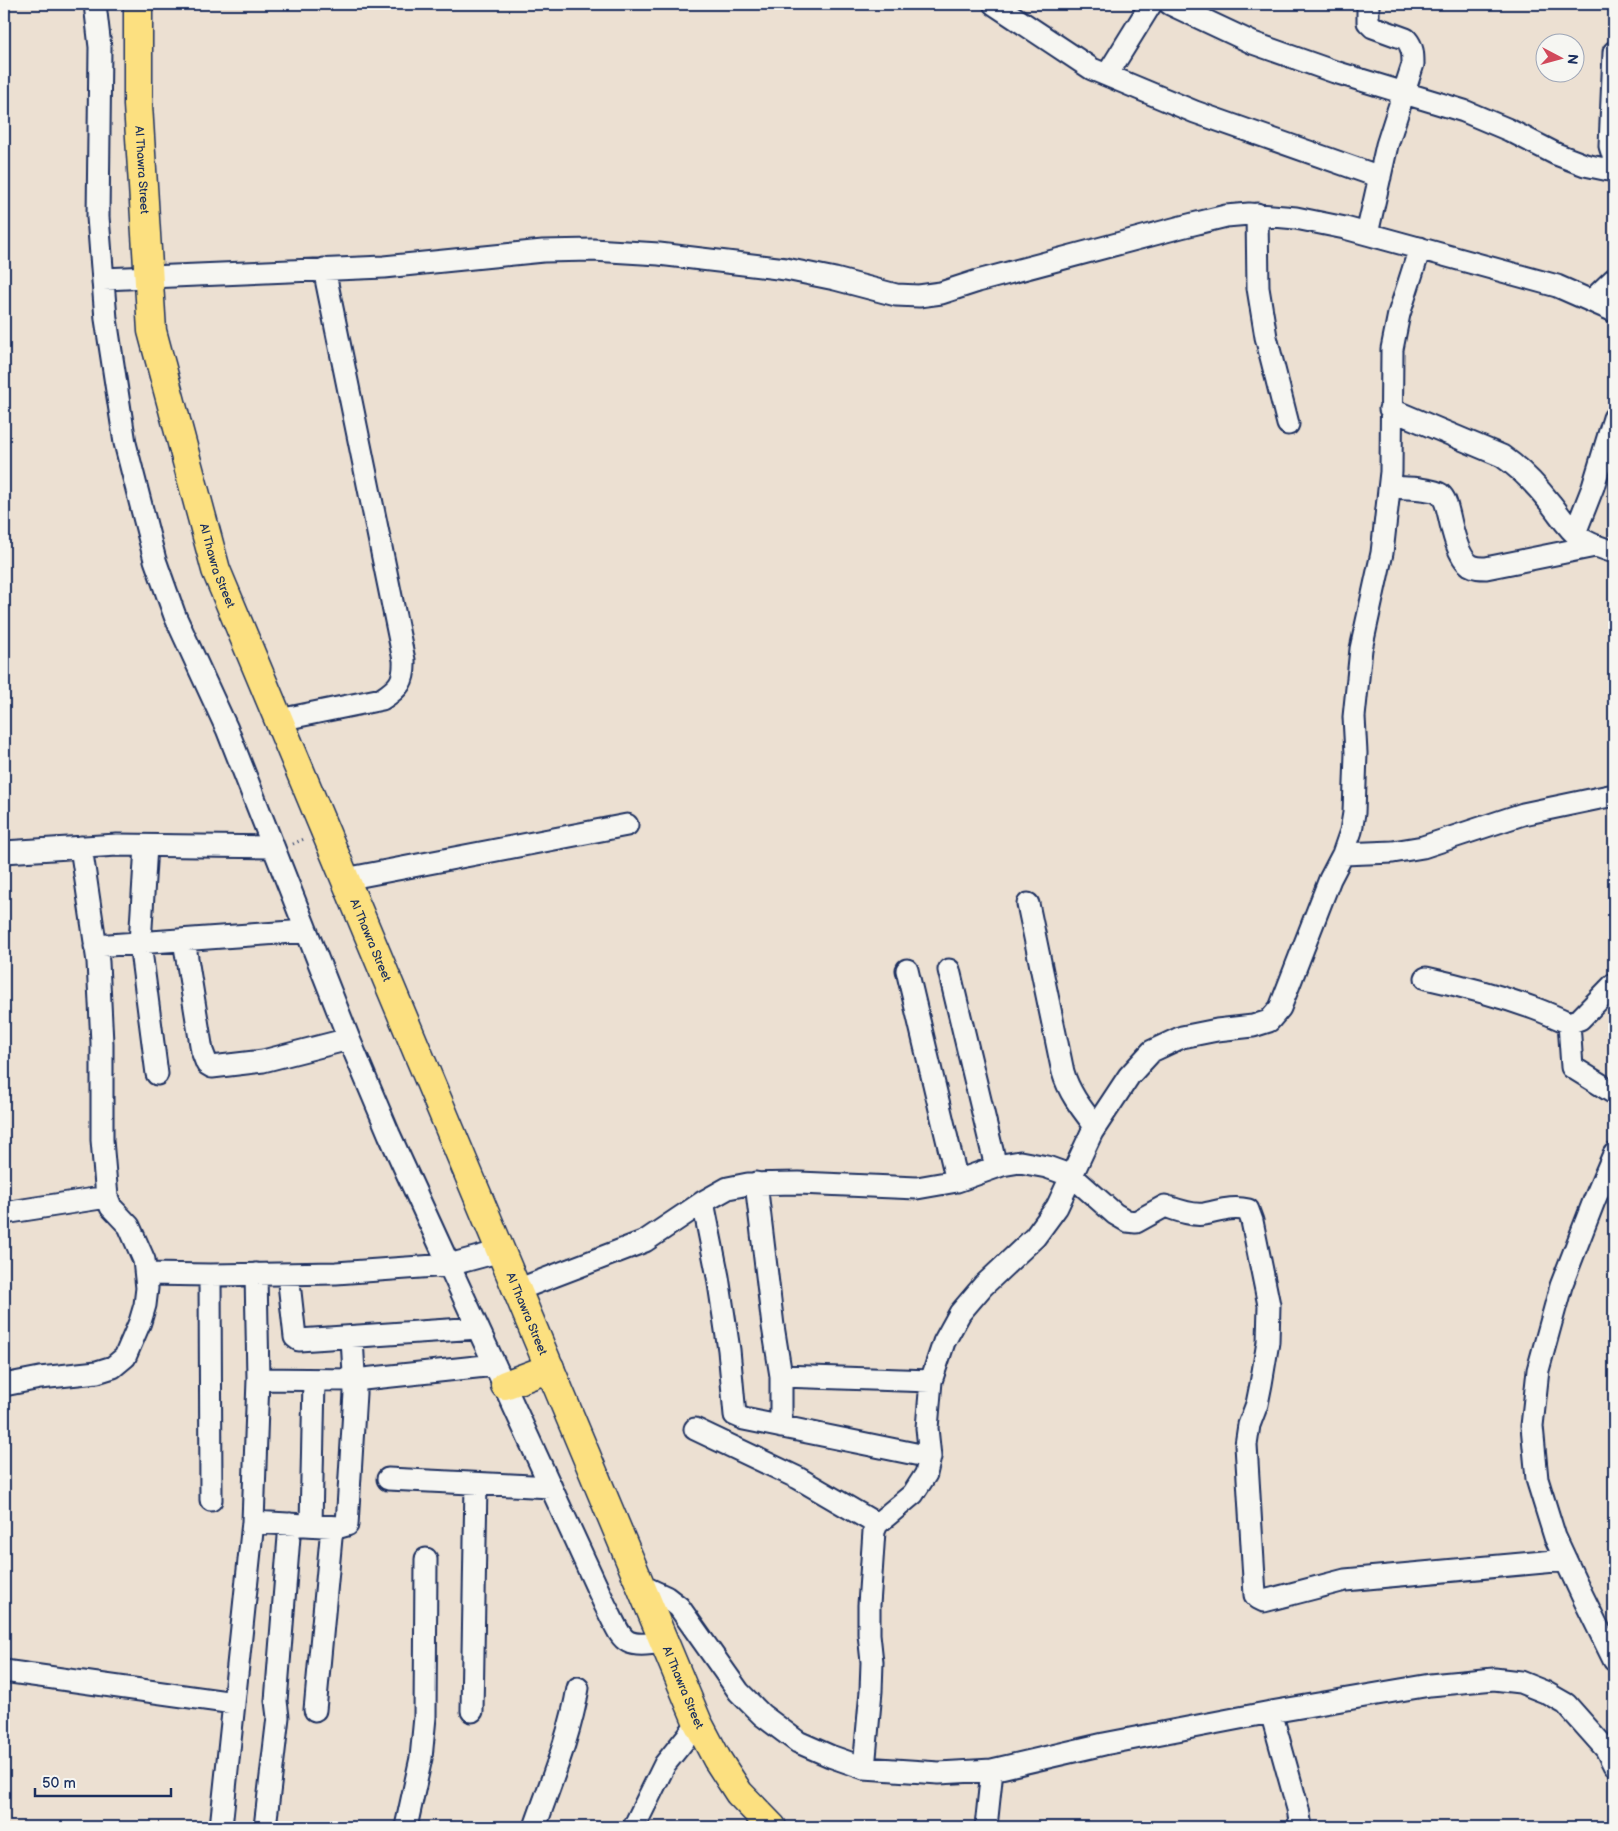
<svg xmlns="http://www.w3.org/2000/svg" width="1618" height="1831" font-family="'Balsamiq Sans',sans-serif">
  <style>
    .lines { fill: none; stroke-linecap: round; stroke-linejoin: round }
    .minor-casing { stroke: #1b2f5e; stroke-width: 25 }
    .major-casing { stroke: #1b2f5e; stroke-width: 31 }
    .path { stroke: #1b2f5e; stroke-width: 3; stroke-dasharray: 1 4; stroke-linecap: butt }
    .minor { stroke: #f6f6f2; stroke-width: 21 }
    .major { stroke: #fce080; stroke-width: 28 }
    .labels { text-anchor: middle; stroke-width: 4; stroke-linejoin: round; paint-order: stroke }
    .street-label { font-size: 12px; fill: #1b2f5e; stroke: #f6f6f2 }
  </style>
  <rect width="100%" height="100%" fill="#ece0d2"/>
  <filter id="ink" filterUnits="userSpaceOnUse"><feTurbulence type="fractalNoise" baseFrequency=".02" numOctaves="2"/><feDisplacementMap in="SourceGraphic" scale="10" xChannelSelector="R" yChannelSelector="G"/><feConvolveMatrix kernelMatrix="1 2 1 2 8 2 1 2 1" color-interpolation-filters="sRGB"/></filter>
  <g filter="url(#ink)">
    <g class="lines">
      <!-- minor casing -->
      <g class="minor-casing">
        <path id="minor" d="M95,4L100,47L98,217L106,319L125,443L155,560L175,616L227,729L349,1039L389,1134L449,1265L501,1251
          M994,4L1092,69L1195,112L1380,177
          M1170,4L1253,43L1335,72L1464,111L1509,130L1556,154L1585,165L1614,171
          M1614,52L1610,146L1614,159
          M1107,75L1151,4
          M1257,214L1258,288L1266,337L1288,424
          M1367,234L1387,145L1413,64C1413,54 1413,47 1406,39L1373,27L1368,22V4
          M103,279L384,267L543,251L593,250L659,254L786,269L835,279L896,295L919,296L941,293L978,281L1181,227L1226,216L1249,214L1296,218L1345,228L1557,286L1614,311
          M1591,301L1614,279
          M1390,409L1502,456C1521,469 1537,486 1551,504C1560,515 1568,529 1579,537C1590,545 1602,548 1614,552
          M1390,487C1401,488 1432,488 1440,494C1446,499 1447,508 1449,515C1452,529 1458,557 1470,565C1475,568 1480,568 1486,568L1595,546
          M1575,533L1593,487L1614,418
          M279,720L382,699C399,688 405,681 404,660L324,269
          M146,846L140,943L157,1074
          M4,852L117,845L272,847
          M1343,854L1393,852L1423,847L1523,814L1614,795
          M345,879L627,825
          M1028,904L1063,1072C1069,1093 1082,1109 1095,1126
          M184,940L202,1051L207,1064L212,1067L263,1061L349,1039
          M95,946L306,931
          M907,970L957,1181
          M949,970L996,1167
          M1426,978C1463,986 1500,996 1536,1009C1547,1013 1558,1018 1569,1023L1580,1019L1614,984
          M1569,1023L1572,1067L1614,1093
          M1614,1154L1594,1201L1561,1286L1538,1370L1532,1426L1537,1479L1555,1537L1582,1595L1614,1660
          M756,1183L773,1326L781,1376V1427
          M703,1202L718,1277L729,1350L735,1415L744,1419L930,1457
          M4,1213L107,1197
          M147,1274L210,1275L336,1273L449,1265L605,1605C624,1641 620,1649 664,1642
          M288,1274L295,1337L299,1340L478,1328
          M210,1275L211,1500
          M517,1290L645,1241L703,1202L728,1188L748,1184L799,1183L917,1188L957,1181L1002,1165L1020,1162L1047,1167L1072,1176L1115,1214L1127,1221L1136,1222L1165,1206C1177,1210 1192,1216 1204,1214C1220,1211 1232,1206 1248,1210L1252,1221L1269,1305L1268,1342L1261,1384L1257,1404L1249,1425L1246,1445L1255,1595L1258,1598L1264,1601L1345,1580L1566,1560
          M781,1376L931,1381
          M258,1379L354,1380L495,1365
          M4,1385L40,1378L97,1372L113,1367L125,1357L140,1322L145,1305L147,1288L144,1260L129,1226L111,1207L107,1197L102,1140V1043L98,962L81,847
          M695,1429L798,1478L877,1524
          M388,1479L551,1487
          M253,1522L340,1527L347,1525L355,1393L352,1337
          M311,1525L314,1380
          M640,1585L666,1597L679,1607L739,1692L762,1715L798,1742L830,1756L864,1768L939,1773L992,1770L1104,1744L1271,1712L1430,1685L1494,1679L1520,1682L1545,1692L1566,1704L1606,1749L1614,1765
          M4,1671L234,1703
          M315,1710L332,1527
          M472,1711L476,1484
          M1271,1712L1298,1809L1301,1827
          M864,1768L871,1691L872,1662L869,1634V1605L874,1531L877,1524L913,1494L926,1474L930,1457L927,1428L931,1381L944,1342L960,1313L983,1286L1035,1237L1057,1207L1092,1132L1129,1076L1152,1051L1182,1037L1217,1030L1253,1026L1269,1021L1280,1008L1330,879L1343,854L1351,831L1354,813L1356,753L1354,717L1361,649L1382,553L1391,472L1392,349L1399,314L1420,248
          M221,1827L253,1522L258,1379L256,1274
          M265,1827L278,1717L276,1701L290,1524
          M406,1827L421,1758L425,1717L426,1559
          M535,1827C551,1781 570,1736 578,1688
          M634,1827L665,1764L698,1723
          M986,1827L992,1770"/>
      </g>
      <!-- major casing -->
      <g class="major-casing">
        <g id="major">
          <path id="s1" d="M138,4V105L152,331L216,570L698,1723L717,1759L739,1793L772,1827"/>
          <path d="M505,1385L550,1368"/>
        </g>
      </g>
      <!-- path -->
      <path class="path" d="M293,844L306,838"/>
      <!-- minor -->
      <use href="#minor" class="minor"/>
      <!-- major -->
      <use href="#major" class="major"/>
    </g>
  </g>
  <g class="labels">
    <!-- street labels -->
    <g class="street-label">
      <text dy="4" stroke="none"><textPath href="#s1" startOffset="166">Al Thawra Street</textPath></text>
      <text dy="4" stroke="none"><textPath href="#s1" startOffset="571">Al Thawra Street</textPath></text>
      <text dy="4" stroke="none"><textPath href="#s1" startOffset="976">Al Thawra Street</textPath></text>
      <text dy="4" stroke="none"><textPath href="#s1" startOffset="1381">Al Thawra Street</textPath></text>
      <text dy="4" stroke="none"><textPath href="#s1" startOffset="1786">Al Thawra Street</textPath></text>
    </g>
  </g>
  <!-- margin -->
  <rect width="1618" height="1831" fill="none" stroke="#f6f6f2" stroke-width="20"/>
  <rect x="10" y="10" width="1598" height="1811" fill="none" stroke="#1b2f5e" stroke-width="2" filter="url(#ink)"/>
  <!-- north arrow -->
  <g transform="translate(1560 58) rotate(96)"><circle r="24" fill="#f6f6f2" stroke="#9ea6b7"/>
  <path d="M0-4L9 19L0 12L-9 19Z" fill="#d1495b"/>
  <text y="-8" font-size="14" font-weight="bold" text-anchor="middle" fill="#1b2f5e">N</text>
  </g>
  <!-- scale -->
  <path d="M35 1788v8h136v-8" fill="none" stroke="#1b2f5e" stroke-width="2.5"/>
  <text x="42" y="1788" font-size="15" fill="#1b2f5e" stroke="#f6f6f2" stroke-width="4" paint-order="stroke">50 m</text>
</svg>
